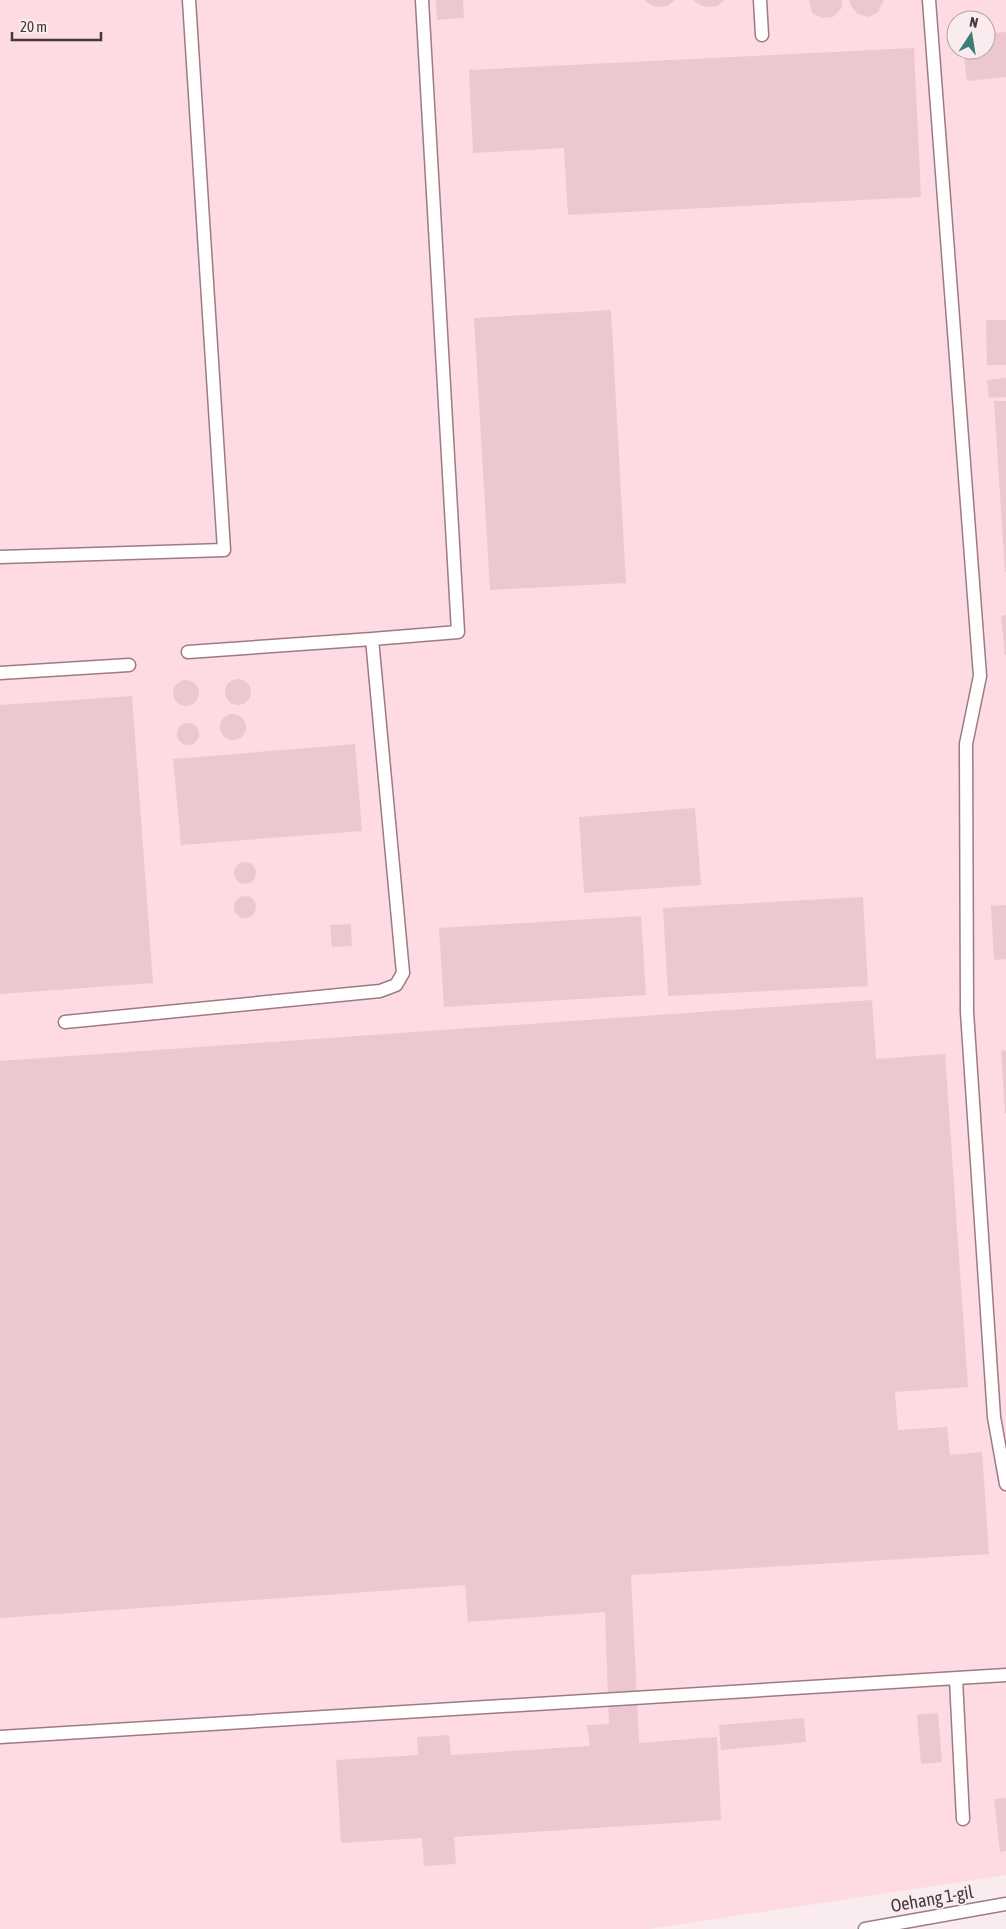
<svg xmlns="http://www.w3.org/2000/svg" width="1006" height="1929" font-family="'Asap Condensed',sans-serif">
  <style>
    .built { fill: #fedae3; fill-rule: evenodd }
    .building { fill: #ecc7d0 }
    .lines { fill: none; stroke-linecap: round; stroke-linejoin: round }
    .lane-casing { stroke: #9c7b84; stroke-width: 15 }
    .lane { stroke: #fff; stroke-width: 12 }
    .labels { text-anchor: middle; stroke-width: 4; stroke-linejoin: round; paint-order: stroke }
    .street-label { font-size: 18px; fill: #46373b; stroke: #faebee }
  </style>
  <rect width="100%" height="100%" fill="#faebee"/>
  <!-- built -->
  <path class="built" d="M0,0H1006V1875L649,1929H0ZM956,20H986V50H956Z"/>
  <!-- building -->
  <path class="building" d="M436,0H463L464,18L437,20Z
    M644,0H675L667,6L660,7L653,6Z
    M693,0H725L717,6L709,7L702,6Z
    M809,0H842V4L841,9L833,17L822,18L812,13Z
    M849,0H883V2L878,12L869,17L858,14L851,6Z
    M1006,32V77L967,81L963,50H986V34Z
    M914,48L921,197L568,215L564,148L473,153L469,70Z
    M611,310L626,583L490,590L474,318Z
    M986,320H1006V365H987Z
    M1006,378V397L989,398L987,380Z
    M994,401H1006V572H1005Z
    M1006,615V655H1005L1001,616Z
    M225 692a13 13 0 1 1 26 0a13 13 0 1 1-26 0Z
    M173 693a13 13 0 1 1 26 0a13 13 0 1 1-26 0Z
    M132,696L153,983L0,994V705Z
    M220 727a13 13 0 1 1 26 0a13 13 0 1 1-26 0Z
    M177 734a11 11 0 1 1 22 0a11 11 0 1 1-22 0Z
    M355,744L362,831L181,845L173,759Z
    M695,808L701,885L584,893L579,817Z
    M234 873a11 11 0 1 1 22 0a11 11 0 1 1-22 0Z
    M234 907a11 11 0 1 1 22 0a11 11 0 1 1-22 0Z
    M863,897L868,986L668,996L663,908Z
    M1006,905V959L994,960L991,906Z
    M641,916L646,995L444,1007L439,928Z
    M351,924L352,946L332,947L330,925Z
    M872,1000L876,1059L945,1054L968,1387L895,1392L898,1430L947,1427L950,1455L982,1452L989,1554L631,1575L639,1743L717,1737L721,1820L454,1837L456,1864L424,1866L422,1838L341,1843L336,1760L418,1755L417,1737L449,1735L451,1755L590,1746L587,1725L609,1724L605,1612L468,1622L465,1585L0,1618V1061Z
    M1006,1050V1113H1005L1001,1051Z
    M938,1713L942,1762L921,1764L917,1715Z
    M804,1718L806,1742L721,1750L719,1725Z
    M1006,1798V1851L1000,1852L994,1799Z"/>
  <g class="lines">
    <!-- lane casing -->
    <g class="lane-casing">
      <path id="lane" d="M760,0L762,35
        M929,0L980,676L966,744L967,1012L994,1417L1006,1484
        M0,557L224,550L189,0
        M188,652L372,639
        M0,673L129,665
        M65,1022L380,991L396,985L403,973L372,639L458,632L422,0
        M956,1679L963,1819
        M0,1737L1006,1675
        M865,1929L1006,1904"/>
    </g>
    <!-- lane -->
    <use href="#lane" class="lane"/>
  </g>
  <g class="labels">
    <!-- street labels -->
    <g class="street-label">
      <text transform="translate(932 1899) rotate(-10)" y="6">Oehang 1-gil</text>
    </g>
  </g>
  <!-- north arrow -->
  <g transform="translate(971 35) rotate(12)"><circle r="24" fill="#faebee" stroke="#b2a3a6"/>
  <path d="M0-4L9 19L0 12L-9 19Z" fill="#3a7f73"/>
  <text y="-8" font-size="14" font-weight="bold" text-anchor="middle" fill="#46373b">N</text>
  </g>
  <!-- scale -->
  <path d="M12 32v8h89v-8" fill="none" stroke="#46373b" stroke-width="2.5"/>
  <text x="20" y="32" font-size="15" fill="#46373b" stroke="#faebee" stroke-width="4" paint-order="stroke">20 m</text>
</svg>
